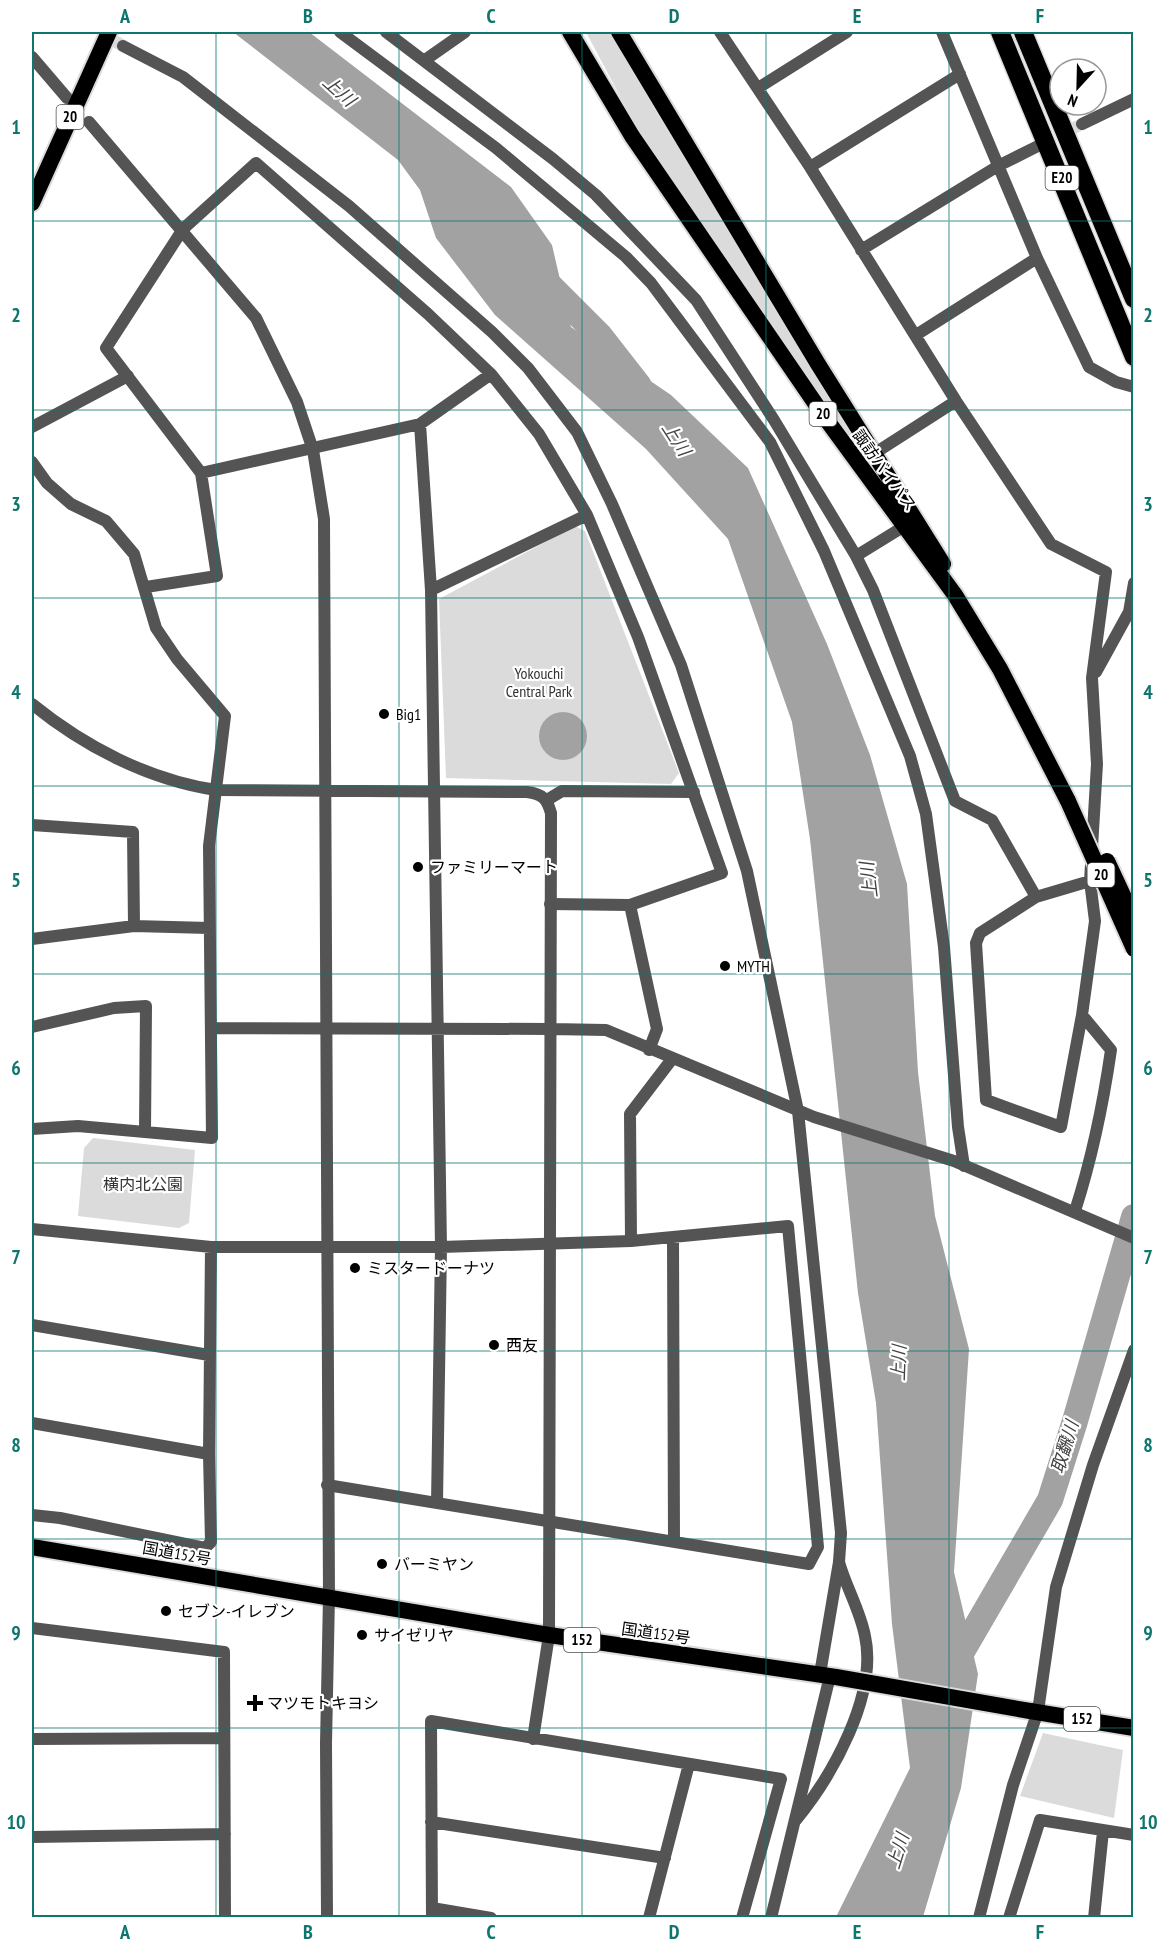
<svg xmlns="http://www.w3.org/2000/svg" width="1165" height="1949" font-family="'PT Sans Narrow','Noto Sans JP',sans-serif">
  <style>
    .green { fill: #dbdbdb }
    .water { fill: #a2a2a2 }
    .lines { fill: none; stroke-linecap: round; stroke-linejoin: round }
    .river { stroke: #a2a2a2; stroke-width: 26 }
    .minor-tunnel { stroke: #d9d9d9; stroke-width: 12; stroke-dasharray: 12 6; stroke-linecap: butt }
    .trunk-casing { stroke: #dbdbdb; stroke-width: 20 }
    .motorway-casing { stroke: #dbdbdb; stroke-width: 21 }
    .minor { stroke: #545454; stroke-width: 12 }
    .tertiary { stroke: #545454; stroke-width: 12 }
    .trunk { stroke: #000; stroke-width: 16 }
    .motorway { stroke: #000; stroke-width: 18 }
    .trunk-bridge-casing { stroke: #dbdbdb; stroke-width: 20; stroke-linecap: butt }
    .trunk-bridge { stroke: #000; stroke-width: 16 }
    .grid { fill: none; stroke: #0f766e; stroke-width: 1.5; stroke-opacity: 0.55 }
    .poi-dot { fill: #000; stroke: #fff; stroke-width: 2 }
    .labels { text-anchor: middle; stroke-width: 4.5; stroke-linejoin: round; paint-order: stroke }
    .shield { fill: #fff; stroke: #4c4c4c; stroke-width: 1.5 }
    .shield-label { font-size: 15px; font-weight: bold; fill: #000 }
    .street-label { font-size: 16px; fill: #000; stroke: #fff }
    .park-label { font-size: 16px; fill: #323232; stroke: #fff }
    .poi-label { font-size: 16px; fill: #000; stroke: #fff; text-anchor: start }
    .water-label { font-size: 18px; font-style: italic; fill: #434343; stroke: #fff }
    .neatline { fill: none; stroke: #0f766e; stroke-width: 2 }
    .grid-label { font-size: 20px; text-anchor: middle; font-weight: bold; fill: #0f766e }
  </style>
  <rect width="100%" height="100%" fill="#fff"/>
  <!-- green -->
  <path class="green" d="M586,32H610L685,158L882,474L878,477L849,439L666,174L641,136Z
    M575,526L585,531L679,773L671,784L446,778L439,599Z
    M93,1138L195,1150L189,1223L179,1228L78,1216L84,1148Z
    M1043,1733L1123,1750L1114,1818L1020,1796Z"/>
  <!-- water -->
  <path class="water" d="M233,32H309L511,187L552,245L571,327L671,395L748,468L827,644L870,755L907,884L918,1072L935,1216L969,1349L954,1572L978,1674L961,1788L923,1917H836L910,1768L892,1624L876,1403L858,1293L810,839L792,722L728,539L646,449L495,315L436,238L420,190L398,160Z
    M539 736a24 24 0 1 1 48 0a24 24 0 1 1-48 0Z"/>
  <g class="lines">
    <!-- river -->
    <path class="river" d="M541,277L600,336L639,386
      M957,1660L1050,1500L1075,1421L1134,1217"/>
    <!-- minor-tunnel -->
    <path class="minor-tunnel" d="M100,32L123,46
      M1040,145L1082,124"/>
    <!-- trunk casing -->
    <g class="trunk-casing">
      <path id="trunk" d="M570,32L632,136L826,419L955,595L1000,669L1068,801
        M619,32L818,364L943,564
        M32,203L109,32
        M32,1547L549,1635L836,1677
        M1030,1711L1134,1728"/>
    </g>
    <!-- motorway casing -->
    <g class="motorway-casing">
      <path id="motorway" d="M1000,32L1134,357
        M1023,32L1134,299"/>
    </g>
    <!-- minor -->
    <path class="minor" d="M340,32L496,148L626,257L651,283L770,442L824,551L910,756L926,814L944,947L958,1127L964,1166
      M386,32L553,159L596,195L696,300L774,420L856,556L873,590L955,801L992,820L1036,897L1090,881
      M720,32L810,167L956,401L1051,544L1106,572L1092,678L1097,764L1090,881L1095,921L1082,1015L1061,1127L986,1100L976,943L980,933L1036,897
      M942,32L1037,258L1089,367L1116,382L1134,387
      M123,46L183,77L349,206L492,332L528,368L577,432L612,504L681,665L747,871L798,1111
      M425,60L465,32
      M758,88L847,32
      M1082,124L1134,99
      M810,167L960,74
      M861,250L998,166L1038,146
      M916,335L1037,258
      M420,424L431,590L441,1247L437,1503
      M32,427L128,376
      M875,453L956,401
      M32,462L47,483L71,504L106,521L134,554L156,628L177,659L225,716L209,846L212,1138L78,1126L32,1129
      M201,473L420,424L491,374
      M856,556L903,527
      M146,587L217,576L201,473L106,348L183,229L256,163L428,314L491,374L539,434L587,515L638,637L722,873L630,905L550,904
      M431,590L587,515
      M1096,672L1129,612L1134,583
      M547,800L562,791L694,792
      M32,825L133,832L134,926
      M630,905L657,1029L649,1050
      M32,939L134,926L209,928
      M32,1027L114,1008L146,1006L145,1132
      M211,1028L551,1029
      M1075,1211C1092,1158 1103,1105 1111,1050L1082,1015
      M32,1229L211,1247H441L631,1241L788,1226L818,1547L809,1564L327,1485
      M673,1238L674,1541
      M631,1241L630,1114L672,1059
      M32,1325L209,1355
      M32,1423L209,1454
      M32,1515L60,1518L205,1548L211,1542L209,1454L211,1247
      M32,1628L224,1652L225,1918
      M32,1739L222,1738
      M533,1739L549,1635
      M796,1820C832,1776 878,1695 865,1636C860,1610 846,1587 839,1562
      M431,1822L665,1858
      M32,1837L225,1834
      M432,1908L491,1918
      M432,1918L431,1721L781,1779L742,1918
      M649,1918L689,1764
      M771,1918L830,1676
      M979,1918L1013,1785L1038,1711L1056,1587L1093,1465L1134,1350
      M1009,1918L1040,1820L1134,1835
      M1094,1918L1103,1831"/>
    <!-- tertiary -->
    <path class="tertiary" d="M32,57L67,98
      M89,122L256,318L297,402L313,450L324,519L329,1597L326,1743L327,1918
      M32,704C85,747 149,780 216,790L527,792C543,794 547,799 551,813L549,1635
      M551,1029L606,1030L814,1117L954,1161L1134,1238
      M798,1111L841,1533L839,1562L820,1674"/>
    <!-- trunk -->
    <use href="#trunk" class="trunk"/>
    <!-- motorway -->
    <use href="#motorway" class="motorway"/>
    <!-- trunk-bridge casing -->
    <g class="trunk-bridge-casing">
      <path id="trunk-bridge" d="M1068,801L1134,949
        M1107,861L1134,919
        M836,1677L1030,1711"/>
    </g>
    <!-- trunk-bridge -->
    <use href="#trunk-bridge" class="trunk-bridge"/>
  </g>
  <!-- grid -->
  <path class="grid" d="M216,32V1918M399,32V1918M582,32V1918M766,32V1918M949,32V1918M32,221H1134M32,410H1134M32,598H1134M32,786H1134M32,974H1134M32,1163H1134M32,1351H1134M32,1539H1134M32,1728H1134"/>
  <!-- markers -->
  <g class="poi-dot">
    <circle cx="384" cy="714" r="6"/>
    <circle cx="418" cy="867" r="6"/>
    <circle cx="725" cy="966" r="6"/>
    <circle cx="355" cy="1268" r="6"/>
    <circle cx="494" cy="1345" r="6"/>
    <circle cx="382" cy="1564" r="6"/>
    <circle cx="166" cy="1611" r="6"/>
    <circle cx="362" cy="1635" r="6"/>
    <path d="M252 1694h6v6h6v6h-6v6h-6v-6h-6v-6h6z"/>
  </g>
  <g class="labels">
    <!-- shield labels -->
    <g class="shield">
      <rect x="56.5" y="105" width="27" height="24" rx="4.5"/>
      <rect x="1045.5" y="166" width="33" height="24" rx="4.5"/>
      <rect x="809.5" y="402" width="27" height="24" rx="4.5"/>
      <rect x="1087.5" y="863" width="27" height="24" rx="4.5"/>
      <rect x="564" y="1628" width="36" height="24" rx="4.5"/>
      <rect x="1064" y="1707" width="36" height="24" rx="4.5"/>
    </g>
    <g class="shield-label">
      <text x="70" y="122">20</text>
      <text x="1062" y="183">E20</text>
      <text x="823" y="419">20</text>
      <text x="1101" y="880">20</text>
      <text x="582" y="1645">152</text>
      <text x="1082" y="1724">152</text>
    </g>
    <!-- street labels -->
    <g class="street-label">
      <text transform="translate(885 470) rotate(54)" y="6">諏訪バイパス</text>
      <text transform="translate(177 1553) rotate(10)" y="6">国道152号</text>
      <text transform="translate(656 1633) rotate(8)" y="6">国道152号</text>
    </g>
    <!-- park labels -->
    <g class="park-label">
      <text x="539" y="679">Yokouchi<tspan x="539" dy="18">Central Park</tspan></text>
      <text x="143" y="1190">横内北公園</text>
    </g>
    <!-- poi labels -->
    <g class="poi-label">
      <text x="396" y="720">Big1</text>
      <text x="430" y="873">ファミリーマート</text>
      <text x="737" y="972">MYTH</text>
      <text x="367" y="1274">ミスタードーナツ</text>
      <text x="506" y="1351">西友</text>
      <text x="394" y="1570">バーミヤン</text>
      <text x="178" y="1617">セブン-イレブン</text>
      <text x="374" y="1641">サイゼリヤ</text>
      <text x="267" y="1709">マツモトキヨシ</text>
    </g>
    <!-- water labels -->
    <g class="water-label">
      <text transform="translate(339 91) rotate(42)" y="6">上川</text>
      <text transform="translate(676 439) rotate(57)" y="6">上川</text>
      <text transform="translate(869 880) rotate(-97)" y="6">上川</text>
      <text transform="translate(899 1363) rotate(-88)" y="6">上川</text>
      <text transform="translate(1065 1447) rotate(-73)" y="6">取飜川</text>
      <text transform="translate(898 1851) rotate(-73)" y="6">上川</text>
    </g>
  </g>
  <!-- border -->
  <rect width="1165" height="1949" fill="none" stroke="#ffffff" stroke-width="66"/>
  <!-- north arrow -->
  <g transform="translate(1078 87) rotate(202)"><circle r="28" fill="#ffffff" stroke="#999999" stroke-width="1.5"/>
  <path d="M0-4.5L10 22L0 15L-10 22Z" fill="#000000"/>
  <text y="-9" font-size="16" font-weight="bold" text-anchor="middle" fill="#000000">N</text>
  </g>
  <rect x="33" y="33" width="1099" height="1883" class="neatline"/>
  <g class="grid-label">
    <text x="125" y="23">A</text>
    <text x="308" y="23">B</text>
    <text x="491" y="23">C</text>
    <text x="674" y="23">D</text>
    <text x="857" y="23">E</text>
    <text x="1040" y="23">F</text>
    <text x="16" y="134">1</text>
    <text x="1148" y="134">1</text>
    <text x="16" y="322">2</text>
    <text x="1148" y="322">2</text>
    <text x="16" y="511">3</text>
    <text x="1148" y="511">3</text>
    <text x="16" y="699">4</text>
    <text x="1148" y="699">4</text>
    <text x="16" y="887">5</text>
    <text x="1148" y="887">5</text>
    <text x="16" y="1075">6</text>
    <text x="1148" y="1075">6</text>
    <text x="16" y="1264">7</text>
    <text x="1148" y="1264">7</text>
    <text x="16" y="1452">8</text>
    <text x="1148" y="1452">8</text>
    <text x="16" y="1640">9</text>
    <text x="1148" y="1640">9</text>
    <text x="16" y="1829">10</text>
    <text x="1148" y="1829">10</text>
    <text x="125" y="1939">A</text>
    <text x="308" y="1939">B</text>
    <text x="491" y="1939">C</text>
    <text x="674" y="1939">D</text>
    <text x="857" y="1939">E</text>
    <text x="1040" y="1939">F</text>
  </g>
</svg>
